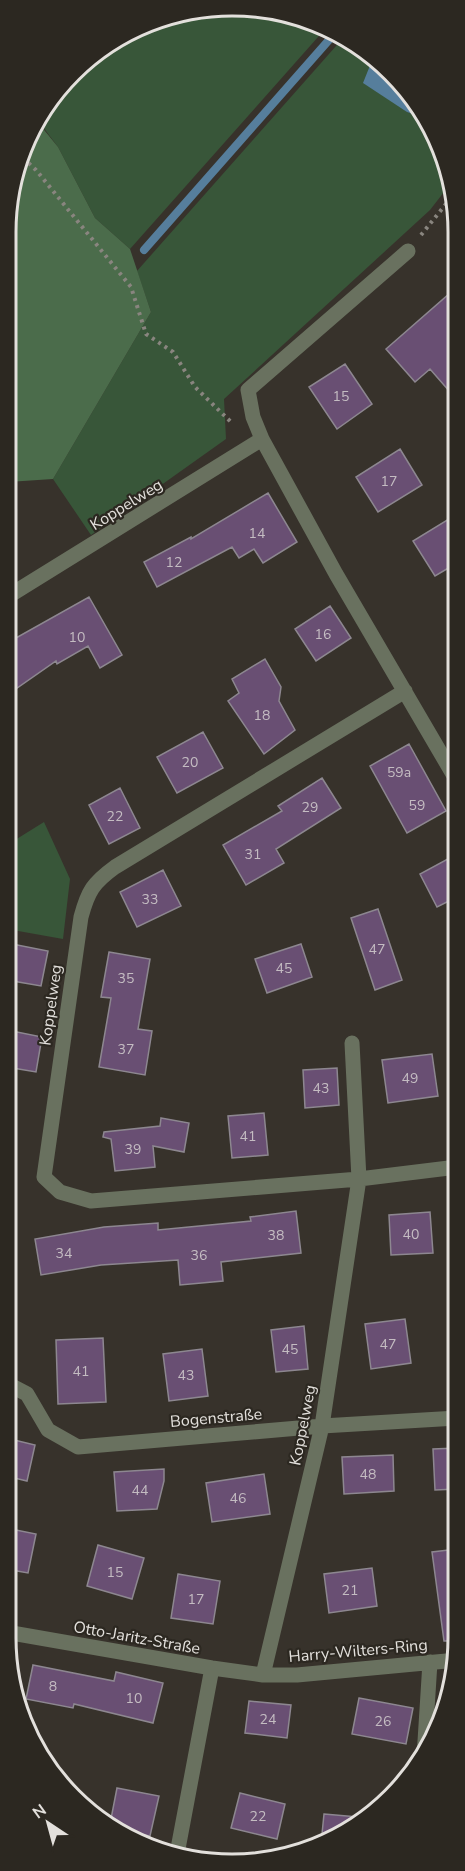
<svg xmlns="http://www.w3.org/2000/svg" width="465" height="1871" font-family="'Nunito Sans',sans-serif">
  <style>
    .green { fill: #385639 }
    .forest { fill: #4b6c4b }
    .water { fill: #567e9c }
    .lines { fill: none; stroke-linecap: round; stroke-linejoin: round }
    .stream { stroke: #567e9c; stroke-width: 8 }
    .building { fill: #694f73; stroke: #8d8790; stroke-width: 1.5 }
    .path { stroke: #89857f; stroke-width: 4; stroke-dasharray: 3 4.5; stroke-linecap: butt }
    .minor { stroke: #69715f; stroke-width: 15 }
    .labels { text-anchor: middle; stroke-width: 4.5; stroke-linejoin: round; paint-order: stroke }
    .number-label { font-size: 14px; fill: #c4bcc2 }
    .street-label { font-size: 16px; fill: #e3e0dc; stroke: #2c2821 }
    .rim { fill: none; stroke: #e3e0dc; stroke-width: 3 }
  </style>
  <rect width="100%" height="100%" fill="#37322b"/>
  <!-- green -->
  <path class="green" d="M262,8L326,28L130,249L95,218L58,147L37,119L95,53L174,14Z
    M344,37L373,58L369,63L407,112L426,119L436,133L451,183L430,210L224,399L226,439L91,535L53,479L151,312L137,271Z
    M44,822L70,879L63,939L7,929V845Z"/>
  <!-- forest -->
  <path class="forest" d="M36,120L58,147L95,218L130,249L151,312L53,479L8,482V203Z"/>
  <!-- water -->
  <path class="water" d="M373,58L393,73L426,119L407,112L363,83Z"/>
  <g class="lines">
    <!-- stream -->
    <path class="stream" d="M453,223L452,224L457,232
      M144,250L336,32"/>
  </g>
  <!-- building -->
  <path class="building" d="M457,287V400L430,369L415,382L386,349Z
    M345,364L372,404L337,429L309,387Z
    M400,449L422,485L378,512L356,477Z
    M268,493L297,542L263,563L254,549L239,558L232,547L157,587L144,562L191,537V539Z
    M457,514V563L435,576L413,541Z
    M89,597L122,655L100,668L88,646L57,664L56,661L7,695V643Z
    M330,606L351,638L316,661L295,629Z
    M265,659L281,687L279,701L295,730L264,754L228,701L239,693L232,679Z
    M203,732L223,768L177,793L157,757Z
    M409,744L446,811L407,833L370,766Z
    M322,778L341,808L276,849L284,863L246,885L223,845L282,811L278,806Z
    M120,788L140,828L109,844L89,805Z
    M457,854V897L437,907L420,874Z
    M163,870L181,906L137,927L120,892Z
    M378,909L402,980L375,990L351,918Z
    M7,943L48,951L41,986L7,980Z
    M301,944L312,977L267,993L255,959Z
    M109,952L150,959L138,1029L152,1031L145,1075L99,1067L111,998L101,997Z
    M7,1030L42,1037L36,1072L7,1067Z
    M432,1054L438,1096L388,1103L382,1060Z
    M337,1068L339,1105L305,1108L303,1070Z
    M264,1113L268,1155L232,1158L228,1116Z
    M161,1118L189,1123L184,1152L153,1146L155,1167L115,1171L111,1139L103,1137L104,1132L160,1126Z
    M296,1211L301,1253L221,1262L223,1281L180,1285L178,1260L101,1265L41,1275L35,1239L104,1227L158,1223V1230L251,1221L250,1217Z
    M430,1212L433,1253L391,1255L389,1215Z
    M405,1319L411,1363L371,1369L365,1324Z
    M304,1326L308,1369L276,1372L271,1330Z
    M103,1338L106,1402L58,1404L56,1340Z
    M202,1349L208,1396L169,1401L163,1354Z
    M6,1438L35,1445L27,1481L6,1476Z
    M457,1448V1489L435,1490L433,1449Z
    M393,1455L394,1491L344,1494L342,1457Z
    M164,1469V1481L157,1509L117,1511L114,1472Z
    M264,1474L270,1514L212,1522L206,1483Z
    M6,1528L36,1534L28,1573L6,1569Z
    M98,1545L144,1558L132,1599L87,1586Z
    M457,1549V1641H444L432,1552Z
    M372,1568L377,1606L329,1613L324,1574Z
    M178,1574L220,1581L213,1624L171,1618Z
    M33,1665L114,1681L116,1672L163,1683L153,1723L74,1704L73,1708L26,1699Z
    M359,1698L413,1708L406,1744L352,1734Z
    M249,1701L291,1705L287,1738L245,1733Z
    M117,1788L159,1796L150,1836L117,1830L110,1824Z
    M240,1793L285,1804L277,1839L231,1828Z
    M324,1814L370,1818L321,1844Z"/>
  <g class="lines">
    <!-- path -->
    <path class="path" d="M23,158L36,170L131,287L146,334L173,352L195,387L232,423H233
      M451,198L457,206
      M421,235L454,194"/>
    <!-- minor -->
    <path class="minor" d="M262,439L253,417L248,390L408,251
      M7,597L262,439L336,574L457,781
      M405,691L115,867C93,883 88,891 81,917L44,1177L60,1192L91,1201L359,1179L457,1167
      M6,1383L27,1394L48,1430L78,1447L322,1426L457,1418
      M6,1632L212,1668L263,1675H297L457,1660
      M263,1675L322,1426L359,1179L352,1043
      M424,1757L430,1662
      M177,1854L212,1668"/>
  </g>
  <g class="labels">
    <!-- number labels -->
    <g class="number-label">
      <text x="341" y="401">15</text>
      <text x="389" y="486">17</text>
      <text x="257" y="538">14</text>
      <text x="174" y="567">12</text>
      <text x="323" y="639">16</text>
      <text x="77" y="642">10</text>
      <text x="262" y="720">18</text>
      <text x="190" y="767">20</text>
      <text x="399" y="777">59a</text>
      <text x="417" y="810">59</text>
      <text x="310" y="812">29</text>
      <text x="115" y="821">22</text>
      <text x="253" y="859">31</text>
      <text x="150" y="904">33</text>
      <text x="377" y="954">47</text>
      <text x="284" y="973">45</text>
      <text x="126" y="983">35</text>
      <text x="126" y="1054">37</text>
      <text x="410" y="1083">49</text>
      <text x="321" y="1093">43</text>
      <text x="248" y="1141">41</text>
      <text x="133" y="1154">39</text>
      <text x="411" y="1239">40</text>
      <text x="276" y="1240">38</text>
      <text x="64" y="1258">34</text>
      <text x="199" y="1260">36</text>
      <text x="388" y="1349">47</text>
      <text x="290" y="1354">45</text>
      <text x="81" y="1376">41</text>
      <text x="186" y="1380">43</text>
      <text x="368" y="1479">48</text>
      <text x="140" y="1495">44</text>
      <text x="238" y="1503">46</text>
      <text x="115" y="1577">15</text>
      <text x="350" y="1595">21</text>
      <text x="196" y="1604">17</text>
      <text x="53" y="1691">8</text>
      <text x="134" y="1703">10</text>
      <text x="268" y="1724">24</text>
      <text x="383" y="1726">26</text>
      <text x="258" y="1821">22</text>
    </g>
    <!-- street labels -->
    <g class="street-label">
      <text transform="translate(126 504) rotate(-32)" y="6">Koppelweg</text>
      <text transform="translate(50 1005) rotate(-82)" y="6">Koppelweg</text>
      <text transform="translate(216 1417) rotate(-5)" y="6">Bogenstraße</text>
      <text transform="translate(302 1425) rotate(-79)" y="6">Koppelweg</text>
      <text transform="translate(137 1637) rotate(10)" y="6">Otto-Jaritz-Straße</text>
      <text transform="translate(358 1650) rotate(-5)" y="6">Harry-Wilters-Ring</text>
    </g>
  </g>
  <!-- crop -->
  <path d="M0 0H465V1871H0ZM232 16H232A216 216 0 0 1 448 232V1638A216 216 0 0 1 232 1854H232A216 216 0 0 1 16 1638V232A216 216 0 0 1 232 16Z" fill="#2c2821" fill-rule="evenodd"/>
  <path class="rim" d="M232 16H232A216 216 0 0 1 448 232V1638A216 216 0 0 1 232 1854H232A216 216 0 0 1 16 1638V232A216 216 0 0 1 232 16Z"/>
  <!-- north arrow -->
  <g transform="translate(48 1823) rotate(324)" stroke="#2c2821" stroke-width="4.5" paint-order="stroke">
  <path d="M0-4.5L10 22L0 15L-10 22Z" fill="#e3e0dc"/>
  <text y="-9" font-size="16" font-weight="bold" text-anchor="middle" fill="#e3e0dc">N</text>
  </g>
</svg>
